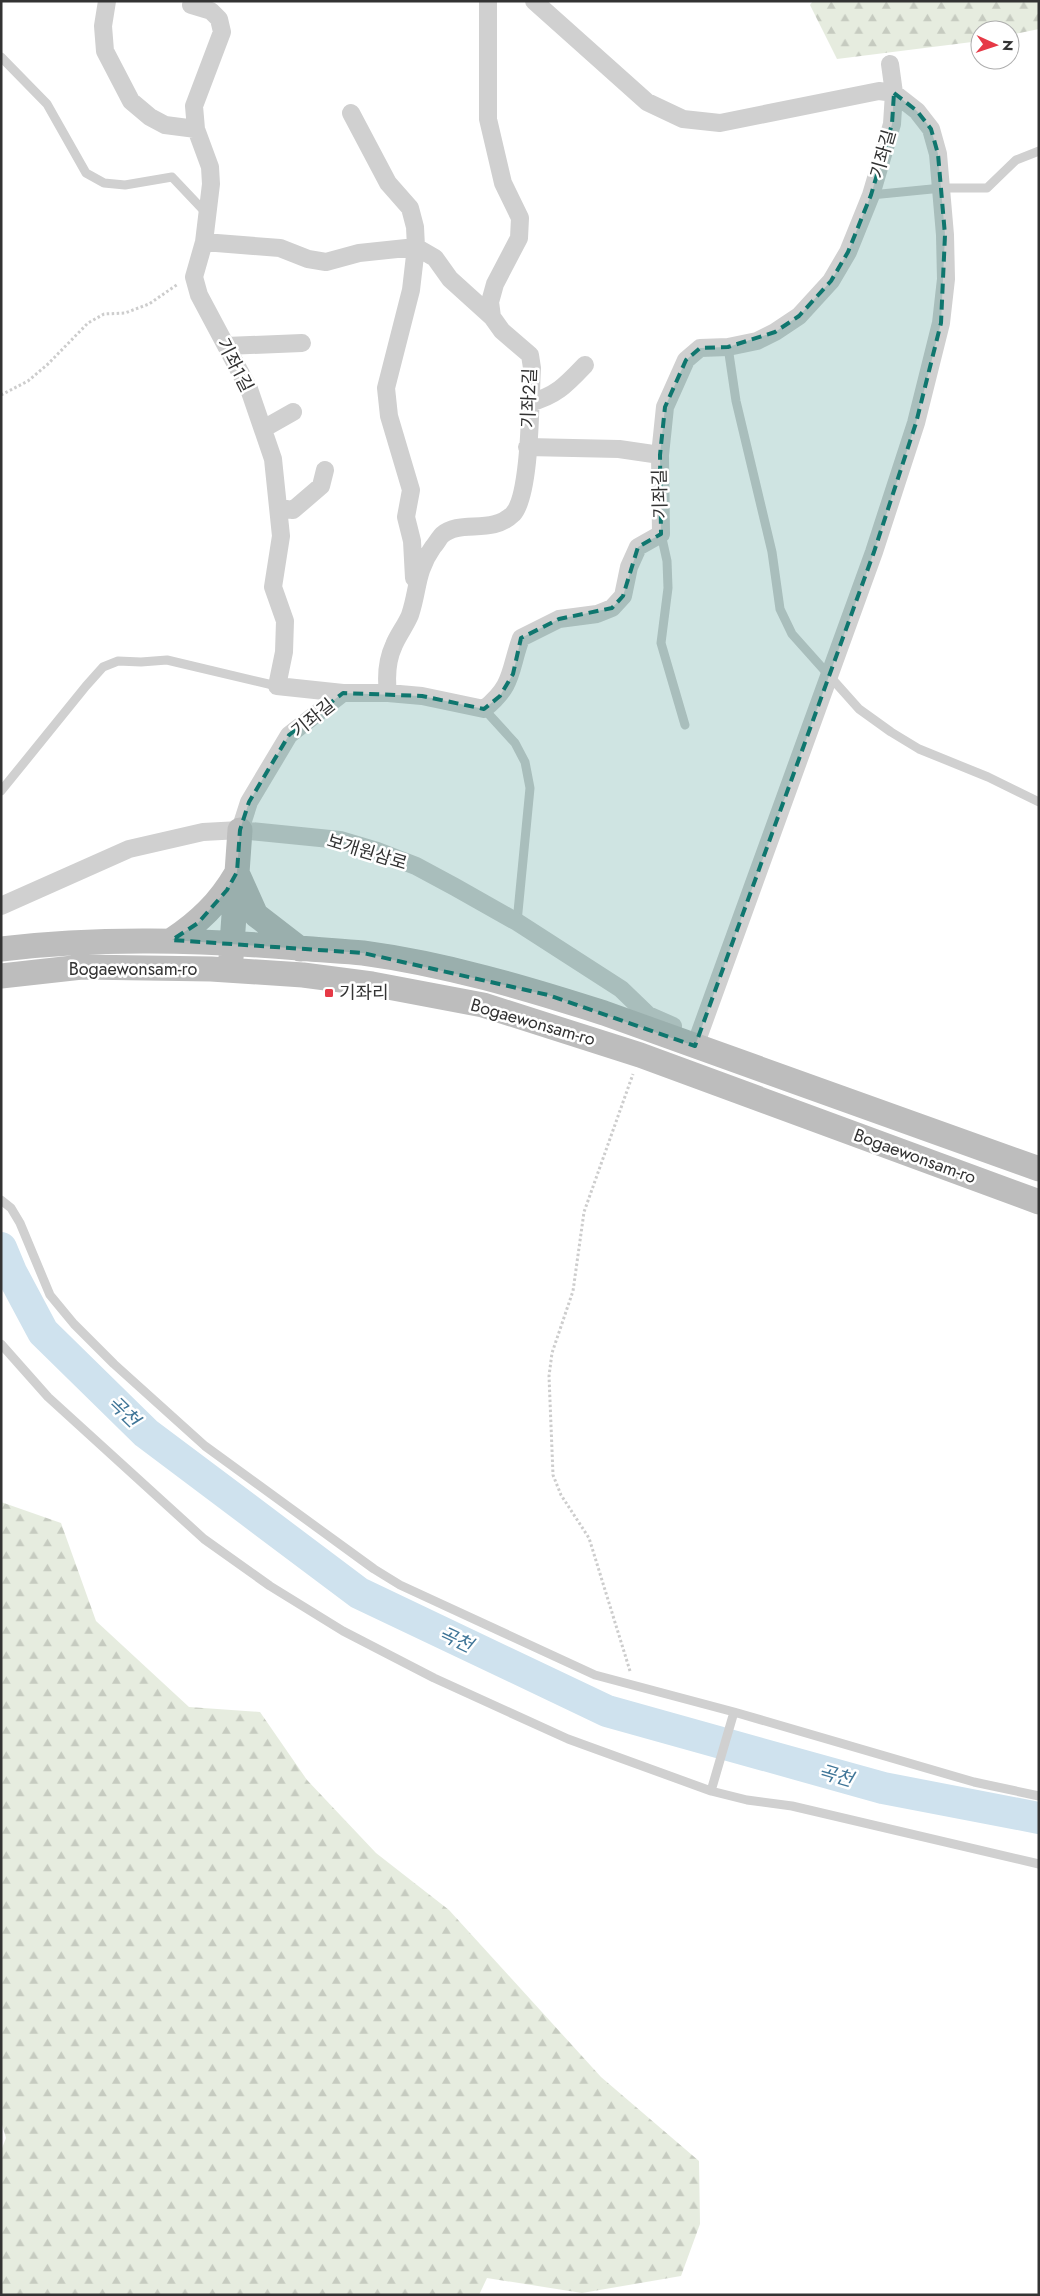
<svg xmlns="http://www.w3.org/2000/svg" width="1040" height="2296" font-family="Jost,'Noto Sans KR',sans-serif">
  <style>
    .forest { fill: url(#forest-firs) }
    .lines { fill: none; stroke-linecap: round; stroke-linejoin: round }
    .river { stroke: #cfe2ee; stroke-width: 32 }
    .path { stroke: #cdcdcd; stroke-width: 3; stroke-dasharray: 2.5 2.5; stroke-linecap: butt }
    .service { stroke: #d0d0d0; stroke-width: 9 }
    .minor { stroke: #d0d0d0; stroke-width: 18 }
    .secondary { stroke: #bdbdbd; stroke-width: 25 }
    .marked { fill: #0f766e; fill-opacity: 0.2; stroke: #0f766e; stroke-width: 4; stroke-dasharray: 10 6; stroke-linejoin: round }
    .poi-dot { fill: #e63946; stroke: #fff; stroke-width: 2 }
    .labels { text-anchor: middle; stroke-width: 5; stroke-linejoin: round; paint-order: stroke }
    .street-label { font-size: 18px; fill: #333; stroke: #fff }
    .poi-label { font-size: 18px; fill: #333; stroke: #fff; text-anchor: start }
    .water-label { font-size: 19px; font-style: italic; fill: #3f7597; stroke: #fff }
  </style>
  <defs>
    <pattern id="forest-firs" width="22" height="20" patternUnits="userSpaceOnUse" patternTransform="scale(1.25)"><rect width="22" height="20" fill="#e6ecdf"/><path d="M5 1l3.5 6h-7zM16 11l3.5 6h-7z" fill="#c6cbc0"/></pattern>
  </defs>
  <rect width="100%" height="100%" fill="#fff"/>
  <!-- forest -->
  <path class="forest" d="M813,1H1039V29L1010,35V30H980V41L837,59L810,5Z
    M1,1502L61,1523L96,1621L189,1707L260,1712L307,1780L376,1853L449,1910L601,2077L699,2161L700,2224L681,2276L582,2293L487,2278L479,2295H1V2151L6,2138L1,2121Z"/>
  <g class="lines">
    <!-- river -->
    <path class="river" d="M1,1248L11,1272L43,1332L146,1433L359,1593L607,1711L883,1788L1039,1818"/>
    <!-- path -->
    <path class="path" d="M1,395L28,381L48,364L88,323L104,314L125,313L149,304L178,284
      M630,1671L589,1538L561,1495L553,1475L549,1376L552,1353L573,1291L584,1212L633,1074"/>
    <!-- service -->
    <path class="service" d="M1,57L47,104L86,173L104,183L125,185L172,177L207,214
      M871,195L942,188H987L1016,160L1039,151
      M728,347L736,401L772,552L780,609L792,634L859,709L891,732L919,749L988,777L1039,802
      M661,534L667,561L668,588L661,643L685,725
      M484,709L515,743L525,762L530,788L517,922
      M1,791L86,686L103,667L118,661L141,662L167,660L277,686
      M1,1200L11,1208L20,1223L50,1295L74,1324L114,1364L205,1446L374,1569L400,1585L595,1675L734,1712L974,1782L1039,1796
      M1,1344L48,1397L204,1539L270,1586L343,1631L434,1678L568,1739L711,1791L747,1800L792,1806L1039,1864
      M711,1791L734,1712"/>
    <!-- minor -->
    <path class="minor" d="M107,1L103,26L105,51L131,101L150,117L165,125L196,129
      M534,1L647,102L683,119L720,123L879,91L894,93L917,111L931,129L938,154L945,235L946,279L941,323L916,423L874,552L695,1046
      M191,5L211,11L219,19L222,32L194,106L196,129L210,167L211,184L204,242L194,277L199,295L249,389L273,459L281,536L273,587L285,621L284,652L277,686L343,693
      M351,113L388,183L410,208L415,227L416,247L411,290L386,388L389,416L411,490L406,517L412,541L414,578
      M204,242L280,248L308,259L326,262L359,253L416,247L435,258L450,279L492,317
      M226,346L302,343
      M529,403C556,396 566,385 585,365
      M263,429L293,412
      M527,447L619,449L660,455
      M279,508L293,510L321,486L325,470
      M388,693C386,677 387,660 394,645C398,635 406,625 410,615C419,588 415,573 433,547C436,544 439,538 442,535C460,519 492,535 513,514C531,495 530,398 532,368L530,355L502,331L492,317L490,302L495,284L519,238L520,218L503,183L488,119V1
      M240,830L249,802L289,735L343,693H388L422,696L484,709C514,685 509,671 521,638L559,619L597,614L612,608L623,596L629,567L638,547L661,534L660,455L665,407L686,360L700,348L728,347L757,341L775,332L799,316L831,281L848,252L871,195L892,124L894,93L890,64
      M1,906L129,849L203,832L240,830L340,840L377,851L416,866L455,887L517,922L621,989L648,1015L673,1026"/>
    <!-- secondary -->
    <path class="secondary" d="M239,877L256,915L300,949
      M172,940C199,922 219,903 236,874
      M1,949C100,937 200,940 299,948C320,950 342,951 363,953C445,964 526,988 604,1013L1039,1169
      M231,958L240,830
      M1,976L82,967L211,969L303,975L372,984L483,1005L640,1055L1039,1202"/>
  </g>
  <!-- marked area -->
  <path class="marked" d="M894,93L917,111L931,129L938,154L945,235L941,323L916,423L874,552L695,1046L548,995L363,953L172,940L198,923L227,890L237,872L240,830L249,802L289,735L343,693L422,696L484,709L500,696L513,674L521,638L559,619L612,608L623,596L638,547L661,534L660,455L665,407L686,360L700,348L728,347L775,332L799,316L831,281L848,252L871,195L892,124Z"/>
  <!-- markers -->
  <rect class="poi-dot" x="324" y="988" width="10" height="10" rx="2.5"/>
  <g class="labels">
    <!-- street labels -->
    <g class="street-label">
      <text transform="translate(883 154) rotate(-74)" y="6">기좌길</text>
      <text transform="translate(235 365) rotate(63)" y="6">기좌1길</text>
      <text transform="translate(529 398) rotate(-88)" y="6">기좌2길</text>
      <text transform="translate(660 494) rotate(-91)" y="6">기좌길</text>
      <text transform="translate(313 718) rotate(-39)" y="6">기좌길</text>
      <text transform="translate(367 852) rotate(17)" y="6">보개원삼로</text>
      <text x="133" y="975">Bogaewonsam-ro</text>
      <text transform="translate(533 1022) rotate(16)" y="6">Bogaewonsam-ro</text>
      <text transform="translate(915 1156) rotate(20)" y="6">Bogaewonsam-ro</text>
    </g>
    <!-- poi labels -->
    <g class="poi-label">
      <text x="339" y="999">기좌리</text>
    </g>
    <!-- water labels -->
    <g class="water-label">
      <text transform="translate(124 1411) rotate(44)" y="7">곡천</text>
      <text transform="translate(456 1639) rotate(25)" y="7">곡천</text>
      <text transform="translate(836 1775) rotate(16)" y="7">곡천</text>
    </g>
  </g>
  <!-- border -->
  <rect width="1040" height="2296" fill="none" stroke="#333333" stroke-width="5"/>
  <!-- north arrow -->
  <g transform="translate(995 45) rotate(93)"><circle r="24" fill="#ffffff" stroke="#adadad"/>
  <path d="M0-4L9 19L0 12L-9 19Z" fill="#e63946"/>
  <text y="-8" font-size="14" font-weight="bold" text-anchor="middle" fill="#333333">N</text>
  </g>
</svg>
